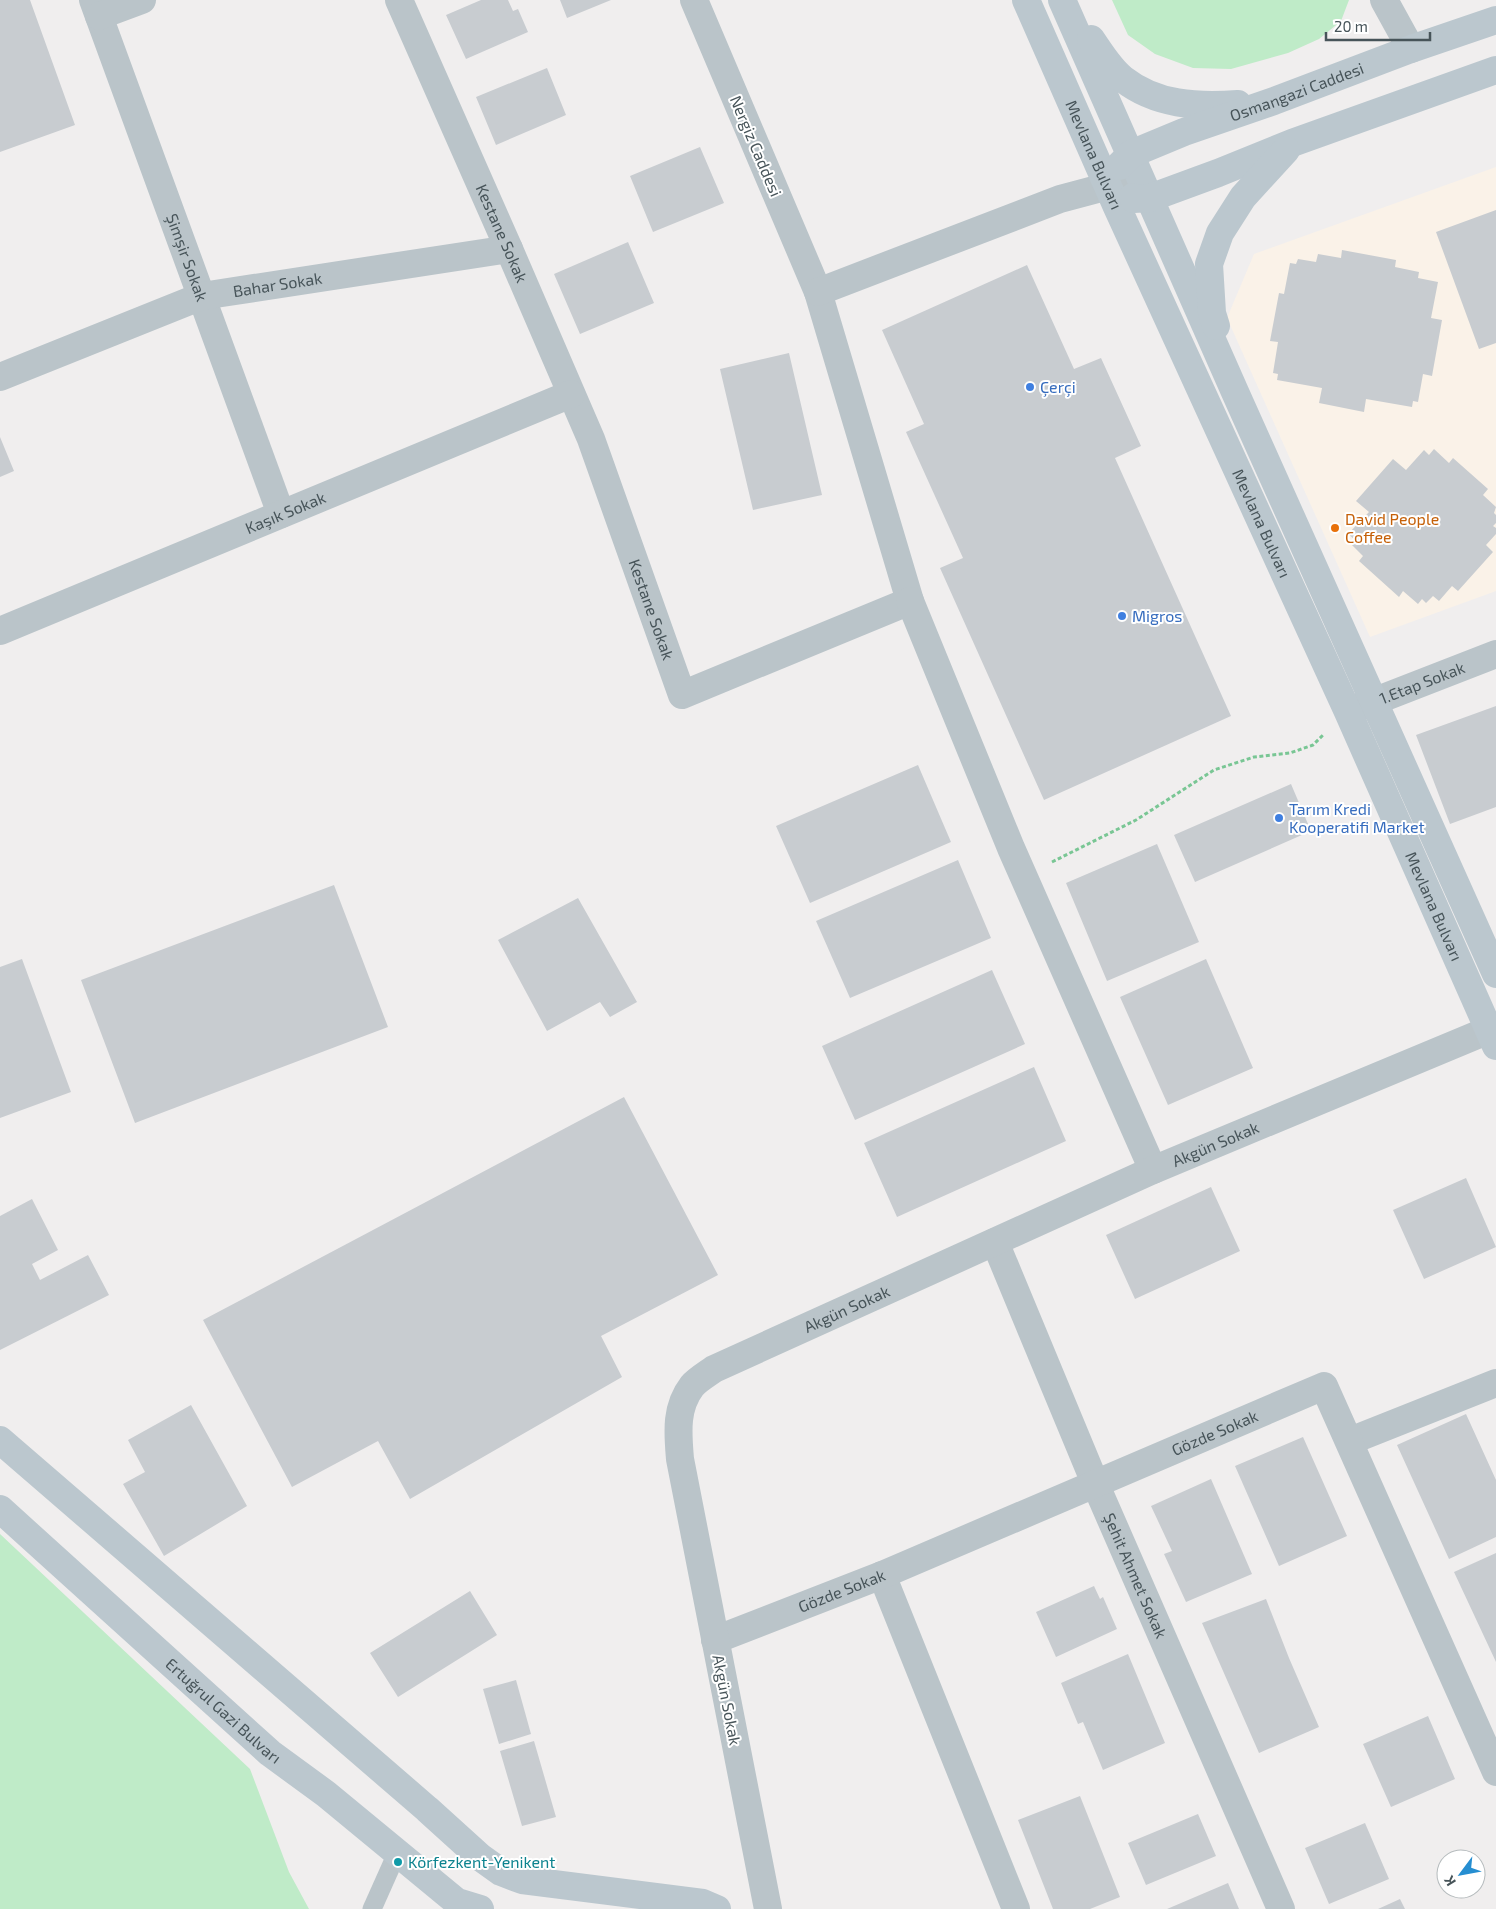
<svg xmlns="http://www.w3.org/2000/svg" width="1496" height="1909" font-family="'Exo 2',sans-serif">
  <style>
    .commercial { fill: #faf2e8 }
    .green { fill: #bfebc8 }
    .building { fill: #c8ccd0 }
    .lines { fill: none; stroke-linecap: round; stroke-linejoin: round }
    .path { stroke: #79c694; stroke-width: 3; stroke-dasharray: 4 2.5; stroke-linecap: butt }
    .lane { stroke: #bac4c9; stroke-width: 19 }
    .street { stroke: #bac4c9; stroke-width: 28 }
    .secondary { stroke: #bbc7ce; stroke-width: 28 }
    .shop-dot { fill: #3f7fe0; stroke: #fff; stroke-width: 2 }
    .food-dot { fill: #e8710a; stroke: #fff; stroke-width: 2 }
    .culture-dot { fill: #0f9aa8; stroke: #fff; stroke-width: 2 }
    .labels { text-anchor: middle; stroke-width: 4; stroke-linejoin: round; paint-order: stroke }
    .street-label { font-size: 16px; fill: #475459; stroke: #fff }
    .shop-label { font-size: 16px; fill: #366cbe; stroke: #fff; text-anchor: start }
    .food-label { font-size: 16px; fill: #c56008; stroke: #fff; text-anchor: start }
    .culture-label { font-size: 16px; fill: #0d838f; stroke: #fff; text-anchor: start }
  </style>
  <rect width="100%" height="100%" fill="#f0eeee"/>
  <!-- commercial -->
  <path class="commercial" d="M1496,167V591L1370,637L1227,318L1254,254Z"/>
  <!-- green -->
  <path class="green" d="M1112,0H1349L1341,21L1319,39L1288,53L1231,69L1193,68L1155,54L1128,35Z
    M0,1534L250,1769L289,1872L309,1909H0Z"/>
  <!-- building -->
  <path class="building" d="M0,0H30L75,125L0,152Z
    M481,0H508L513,11L518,9L528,32L466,59L446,15Z
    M560,0H611L567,18Z
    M547,68L566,115L496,145L476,97Z
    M700,147L724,203L653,232L630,176Z
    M1496,210V343L1479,349L1436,232Z
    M628,242L654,303L580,334L554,274Z
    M1342,250L1396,260L1395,267L1419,272L1418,278L1438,282L1431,318L1442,320L1432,376L1423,374L1418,402L1413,401L1412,407L1366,399L1364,412L1319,403L1322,388L1277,380L1278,374L1273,373L1278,342L1270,341L1279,293L1284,294L1290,263L1296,264L1298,259L1316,262L1318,254L1341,258Z
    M1027,265L1074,369L1101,358L1141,446L1115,458L1231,716L1044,800L940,568L963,558L906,432L924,424L882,330Z
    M789,353L822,495L753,510L720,369Z
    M0,437L14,471L0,477Z
    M1434,449L1449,463L1453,458L1488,489L1483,495L1496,507L1494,513L1496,515V523L1493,526L1496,528V534L1486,545L1493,552L1458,591L1452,586L1439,601L1433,596L1426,603L1422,599L1418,604L1403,591L1399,597L1359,561L1363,556L1350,543L1354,539L1348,534L1369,512L1356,501L1393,459L1406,470L1424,450L1429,455Z
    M1496,706V807L1450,824L1416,735Z
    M918,765L951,842L810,903L776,826Z
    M1291,784L1311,831L1195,882L1174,835Z
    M1157,844L1199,942L1107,981L1066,883Z
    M958,860L991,938L850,998L816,921Z
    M334,885L388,1027L135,1123L81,980Z
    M578,898L637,1002L610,1017L600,1002L547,1031L498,940Z
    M22,959L71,1092L0,1118V967Z
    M1206,959L1253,1068L1168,1105L1120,997Z
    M992,970L1025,1044L855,1120L822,1046Z
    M1034,1067L1066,1141L897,1217L864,1143Z
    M624,1097L718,1275L601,1336L622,1377L410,1499L378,1441L292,1487L203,1320Z
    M1466,1178L1496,1247L1424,1279L1393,1210Z
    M1211,1187L1240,1251L1135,1299L1106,1235Z
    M32,1199L58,1250L32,1264L40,1280L88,1255L109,1295L0,1350V1216Z
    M191,1405L247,1506L164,1556L123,1484L145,1472L128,1440Z
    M1466,1414L1496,1480V1537L1449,1559L1397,1445Z
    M1303,1437L1347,1536L1279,1566L1235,1466Z
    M1211,1479L1252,1574L1186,1602L1164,1554L1172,1551L1151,1506Z
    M1496,1553V1662L1454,1572Z
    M1094,1586L1100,1599L1103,1597L1117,1629L1056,1657L1036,1612Z
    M470,1591L497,1635L398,1697L370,1653Z
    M1266,1599L1289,1658L1319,1727L1259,1753L1202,1623Z
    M1128,1654L1165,1743L1103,1770L1083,1722L1078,1724L1061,1683Z
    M516,1680L531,1734L499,1744L483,1689Z
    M1428,1716L1455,1779L1391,1807L1363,1744Z
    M534,1741L556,1817L522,1826L500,1751Z
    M1080,1796L1120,1897L1090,1909H1053L1018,1820Z
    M1198,1814L1216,1856L1146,1885L1128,1843Z
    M1365,1823L1389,1879L1329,1904L1305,1848Z
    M1228,1883L1239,1909H1167Z
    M1400,1899L1405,1909H1378Z"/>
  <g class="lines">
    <!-- path -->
    <path class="path" d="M1052,862L1136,820L1214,770L1254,757L1290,753L1313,745L1323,735"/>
    <!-- lane -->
    <path class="lane" d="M372,1909L397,1853"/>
    <!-- street -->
    <g class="street">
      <path id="s1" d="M93,0L281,514"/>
      <path id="s2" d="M399,0L509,249L591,439L682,695L910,601L818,292L694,0"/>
      <path d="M1384,0L1411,49"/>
      <path d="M99,16L142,0"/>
      <path d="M818,292L1060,199L1120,183"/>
      <path id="s3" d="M0,377L202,296L509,249"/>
      <path d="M910,601L1011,848L1153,1170"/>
      <path id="s4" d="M0,631L571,394"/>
      <path id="s5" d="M1352,710L1496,654"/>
      <path id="s6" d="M995,1242L1095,1483L1281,1909"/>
      <path d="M1350,1441L1496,1383"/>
      <path d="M882,1575L1016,1909"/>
      <path id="s7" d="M715,1640L882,1575L1324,1386L1496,1772"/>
      <path id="s8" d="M768,1909L680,1459C678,1434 675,1408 692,1386C697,1380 707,1374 714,1369L1153,1170L1496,1027"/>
    </g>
    <!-- secondary -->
    <g class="secondary">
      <path id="s9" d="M1026,0L1117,207L1348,712L1496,1046"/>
      <path d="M1062,0L1235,392L1496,974"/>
      <path d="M1091,39C1100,52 1110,69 1123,79C1156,105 1197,107 1238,104"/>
      <path id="s10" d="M1119,166L1131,154L1184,132L1274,101L1411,49L1496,20"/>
      <path d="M1133,197L1134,199L1150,198L1218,173L1292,143L1496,70"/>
      <path d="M1216,326L1212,313L1209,264L1220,233L1243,197L1286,150"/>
      <path d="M0,1440L427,1809L480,1857L501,1872L522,1880L703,1903L717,1909"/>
      <path id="s11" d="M0,1509L270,1753L326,1794L457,1902L480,1909"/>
    </g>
  </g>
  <!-- markers -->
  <g class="shop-dot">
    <circle cx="1030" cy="387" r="5"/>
    <circle cx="1122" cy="616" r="5"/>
    <circle cx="1279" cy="818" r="5"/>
  </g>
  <circle class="food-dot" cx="1335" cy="528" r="5"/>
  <circle class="culture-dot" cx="398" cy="1862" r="5"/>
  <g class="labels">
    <!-- street labels -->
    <g class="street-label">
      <text dy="6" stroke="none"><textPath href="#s10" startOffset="194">Osmangazi Caddesi</textPath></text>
      <text transform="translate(756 146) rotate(67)" y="6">Nergiz Caddesi</text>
      <text dy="6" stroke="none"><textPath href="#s9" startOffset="169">Mevlana Bulvarı</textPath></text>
      <text dy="6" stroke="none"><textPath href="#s2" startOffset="255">Kestane Sokak</textPath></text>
      <text dy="6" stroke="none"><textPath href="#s1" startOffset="274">Şimşir Sokak</textPath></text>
      <text dy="6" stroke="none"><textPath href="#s3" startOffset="294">Bahar Sokak</textPath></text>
      <text dy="6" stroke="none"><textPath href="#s4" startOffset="309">Kaşık Sokak</textPath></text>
      <text dy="6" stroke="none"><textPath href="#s9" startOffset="574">Mevlana Bulvarı</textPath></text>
      <text dy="6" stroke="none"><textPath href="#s2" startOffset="660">Kestane Sokak</textPath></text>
      <text dy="6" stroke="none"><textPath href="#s5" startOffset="75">1.Etap Sokak</textPath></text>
      <text dy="6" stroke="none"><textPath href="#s9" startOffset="994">Mevlana Bulvarı</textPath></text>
      <text dy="6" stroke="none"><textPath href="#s8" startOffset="1112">Akgün Sokak</textPath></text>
      <text dy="6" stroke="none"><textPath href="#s8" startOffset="708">Akgün Sokak</textPath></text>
      <text dy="6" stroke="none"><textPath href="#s7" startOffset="541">Gözde Sokak</textPath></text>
      <text dy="6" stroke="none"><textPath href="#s6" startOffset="362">Şehit Ahmet Sokak</textPath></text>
      <text dy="6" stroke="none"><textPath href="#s7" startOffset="136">Gözde Sokak</textPath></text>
      <text transform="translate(727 1700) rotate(79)" y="6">Akgün Sokak</text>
      <text dy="6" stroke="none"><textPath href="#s11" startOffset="301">Ertuğrul Gazi Bulvarı</textPath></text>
    </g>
    <!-- shop labels -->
    <g class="shop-label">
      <text x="1040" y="393">Çerçi</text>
      <text x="1132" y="622">Migros</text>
      <text x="1289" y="815">Tarım Kredi<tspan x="1289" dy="18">Kooperatifi Market</tspan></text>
    </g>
    <!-- food labels -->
    <g class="food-label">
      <text x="1345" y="525">David People<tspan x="1345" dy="18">Coffee</tspan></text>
    </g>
    <!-- culture labels -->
    <g class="culture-label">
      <text x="408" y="1868">Körfezkent-Yenikent</text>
    </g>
  </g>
  <!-- north arrow -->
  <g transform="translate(1461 1874) rotate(238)"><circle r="24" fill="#ffffff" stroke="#b5bbbd"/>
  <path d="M0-4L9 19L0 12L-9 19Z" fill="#268ed1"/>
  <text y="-8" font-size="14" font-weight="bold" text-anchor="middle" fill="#475459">K</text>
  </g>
  <!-- scale -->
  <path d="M1326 32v8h104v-8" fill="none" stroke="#475459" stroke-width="2.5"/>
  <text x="1334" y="32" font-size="15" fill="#475459" stroke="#ffffff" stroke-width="4" paint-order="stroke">20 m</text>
</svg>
